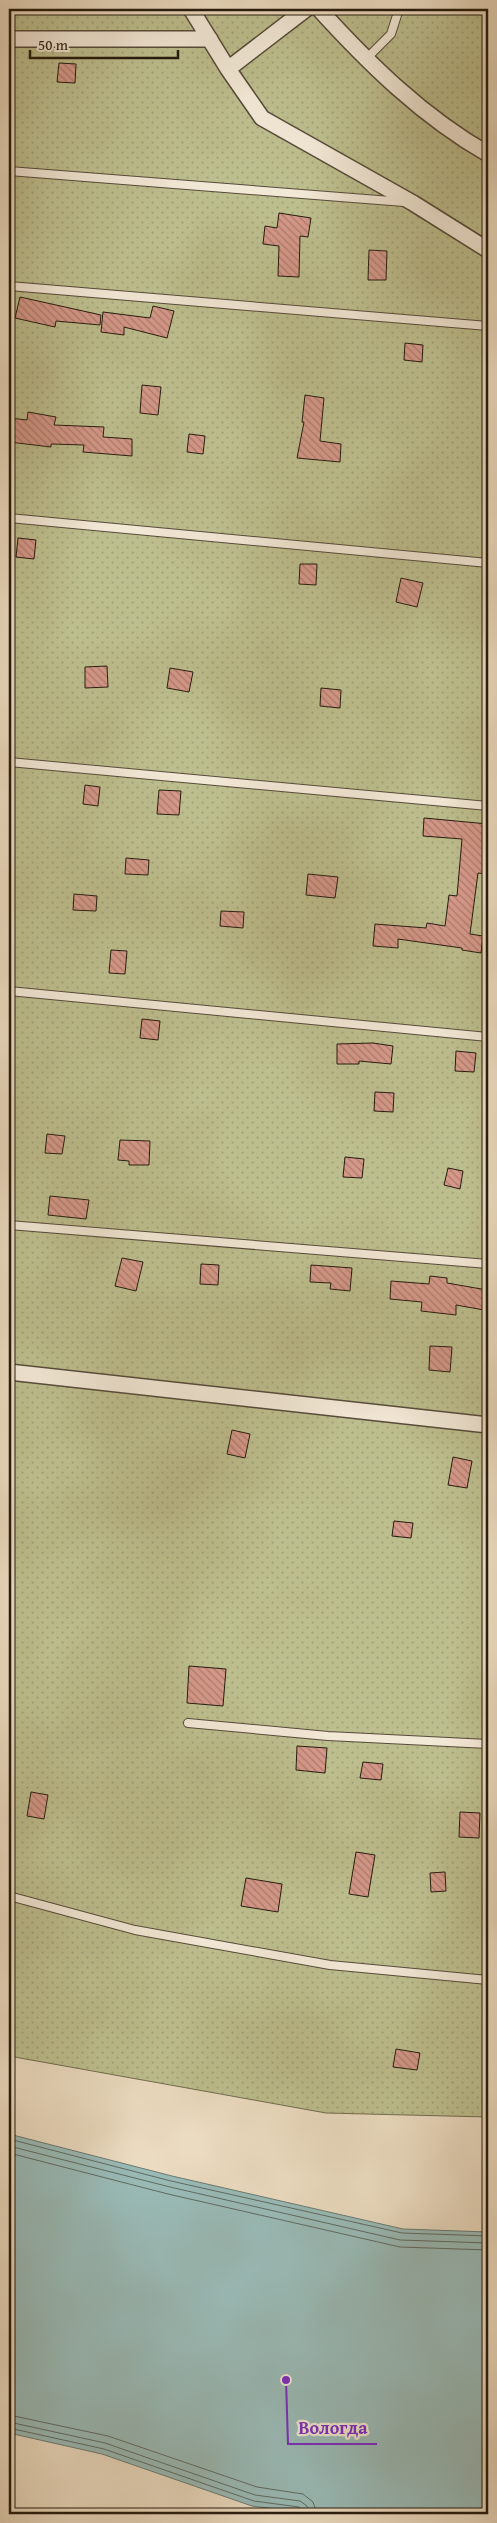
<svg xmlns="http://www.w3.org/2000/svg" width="497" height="2523" font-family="'Gentium Book Plus',serif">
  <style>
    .garden { fill: url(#garden-dots); stroke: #716c4e }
    .water { fill: #99bab6; stroke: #6b7a72 }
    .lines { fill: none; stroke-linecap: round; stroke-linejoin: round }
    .shore { stroke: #5f6a62; stroke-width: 1 }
    .building { fill: url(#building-back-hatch); stroke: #251b0d }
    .lane-casing { stroke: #564b3a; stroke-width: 10 }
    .street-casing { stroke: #564b3a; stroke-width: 18 }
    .lane { stroke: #f2e8d6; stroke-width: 8 }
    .street { stroke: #f2e8d6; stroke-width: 15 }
    .leader { fill: none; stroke: #7b2cbf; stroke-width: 2 }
    .callout-dot { fill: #7b2cbf; stroke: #f2e8d6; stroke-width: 2 }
    .callout-label { font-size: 18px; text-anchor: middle; font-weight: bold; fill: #7b2cbf; stroke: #f2e8d6; stroke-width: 4.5; stroke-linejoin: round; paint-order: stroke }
  </style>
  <defs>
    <pattern id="garden-dots" width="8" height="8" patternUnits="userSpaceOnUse" patternTransform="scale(1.25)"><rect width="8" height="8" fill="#bdbe8e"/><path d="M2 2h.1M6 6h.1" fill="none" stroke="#a2a379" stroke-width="1.8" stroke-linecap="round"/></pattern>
    <pattern id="building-back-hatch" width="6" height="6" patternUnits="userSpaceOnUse" patternTransform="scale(1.25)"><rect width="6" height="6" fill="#d59889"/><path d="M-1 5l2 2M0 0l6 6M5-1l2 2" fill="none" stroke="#ad7b6e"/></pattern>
  </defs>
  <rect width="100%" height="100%" fill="#ebdbc0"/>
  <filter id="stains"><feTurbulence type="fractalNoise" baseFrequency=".004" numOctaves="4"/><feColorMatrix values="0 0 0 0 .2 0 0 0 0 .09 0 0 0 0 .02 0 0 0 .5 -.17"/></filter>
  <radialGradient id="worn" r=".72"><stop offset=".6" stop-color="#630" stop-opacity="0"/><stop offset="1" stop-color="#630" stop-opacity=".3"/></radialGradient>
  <!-- garden -->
  <path class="garden" d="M9,9H488V2117L326,2113L9,2056Z"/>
  <!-- water -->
  <path class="water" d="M9,2134L172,2176L403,2229L488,2232V2514H315L252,2506L102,2454L9,2433Z"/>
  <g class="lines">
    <!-- shore -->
    <path class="shore" d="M9,2139L171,2181L402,2233L488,2236
      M9,2146L170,2187L400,2240L488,2243
      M9,2153L168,2194L400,2247L488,2250
      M9,2415L108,2436L257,2487L303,2494L313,2502L317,2514
      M9,2422L105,2443L255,2495L300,2501L307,2506L309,2514
      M9,2428L104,2449L254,2501L299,2507L303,2514"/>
  </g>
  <!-- building -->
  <path class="building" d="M59,63L76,64L75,83L57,82Z
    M279,213L311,218L308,237L300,236L299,277L278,276L279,246L263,244L265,226L277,228Z
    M369,250L387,251L386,280H368Z
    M20,297L101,315L100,325L56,321L55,327L15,318Z
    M153,306L174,311L167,338L124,327V335L101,332L103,312L150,318Z
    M405,343L423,345L422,362L404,360Z
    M142,385L161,387L158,415L140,413Z
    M305,395L324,398L320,441L341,444L340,462L297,458L304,422H302Z
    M28,412L56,417L54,425L104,427L103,437L132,439V456L83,452L84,445L51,444V447L9,442V418L27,420Z
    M189,434L205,436L203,454L187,452Z
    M18,538L36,540L34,559L16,557Z
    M300,564H317L316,585L299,584Z
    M401,578L423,583L417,607L396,602Z
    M107,666L108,687L85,688V667Z
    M170,668L193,672L189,692L167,688Z
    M321,688L341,690L340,708L320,706Z
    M85,785L100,787L98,806L83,804Z
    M159,790L181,791L179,815L157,814Z
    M424,818L488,824L487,874L478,873L470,934L483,936L481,953L462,950V948L398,939V948L373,946L375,924L426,928L427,923L445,926L449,895L457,896L462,839L423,836Z
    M126,858L149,860L148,875L125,874Z
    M308,874L338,877L335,898L306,895Z
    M74,894L97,896L96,911L73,910Z
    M221,911L244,912L243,928L220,926Z
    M111,950L127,951L125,974L109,973Z
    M142,1019L160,1021L158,1040L140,1038Z
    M373,1043L393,1046L391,1064L359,1061V1064H337V1044Z
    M456,1051L476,1053L474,1072L455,1071Z
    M375,1092L394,1093L393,1112L374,1111Z
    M47,1134L65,1136L62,1154L45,1153Z
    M120,1140L150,1141L149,1165H129V1161L118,1160Z
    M345,1157L364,1159L362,1178L343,1177Z
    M448,1168L463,1171L460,1189L444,1185Z
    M50,1196L89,1200L86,1219L48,1215Z
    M122,1258L143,1262L136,1291L115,1286Z
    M201,1264L219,1265L218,1285L200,1284Z
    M311,1265L352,1268L350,1291L330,1289L331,1283L310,1282Z
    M430,1276L447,1278V1283L487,1290L484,1310L456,1305V1315L421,1311L422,1302L390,1299L391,1281L429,1284Z
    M430,1346L452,1347L450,1372L429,1370Z
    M232,1430L250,1434L245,1458L227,1454Z
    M453,1457L472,1461L467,1488L448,1485Z
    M394,1521L413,1523L411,1538L392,1536Z
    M189,1666L226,1669L223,1706L187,1703Z
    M297,1746L327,1748L325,1773L296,1770Z
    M363,1762L383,1764L381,1780L360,1778Z
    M31,1792L48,1795L44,1819L27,1816Z
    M460,1812L480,1813L479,1838L459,1837Z
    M356,1852L375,1855L368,1897L349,1894Z
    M445,1872L446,1891L431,1892L430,1873Z
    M246,1878L282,1884L278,1912L241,1906Z
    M396,2049L420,2053L417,2070L393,2067Z"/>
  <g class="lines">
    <!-- lane casing -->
    <g class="lane-casing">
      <path id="lane" d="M365,60L391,34L399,9
        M9,171L404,202
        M9,286L488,326
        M9,518L488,563
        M9,762L488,806
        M9,991L488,1037
        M9,1225L488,1264
        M188,1723L328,1736L488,1744
        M9,1896L135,1930L330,1965L488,1980"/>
    </g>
    <!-- street casing -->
    <g class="street-casing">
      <path id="street" d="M191,9L228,69L306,9
        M319,9C369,64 423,117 488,154
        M9,39H210
        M228,69L262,118L413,203L488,250
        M9,1372L488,1425"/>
    </g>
    <!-- lane -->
    <use href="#lane" class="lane"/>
    <!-- street -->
    <use href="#street" class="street"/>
  </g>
  <!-- callouts -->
  <path class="leader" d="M286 2380L288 2444H377"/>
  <circle class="callout-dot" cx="286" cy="2380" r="5"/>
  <g class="callout-label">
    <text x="333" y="2434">Вологда</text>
  </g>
  <!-- margin -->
  <rect width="497" height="2523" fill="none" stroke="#ebdbc0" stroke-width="30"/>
  <rect x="10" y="10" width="477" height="2503" fill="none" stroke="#251b0d" stroke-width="2.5"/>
  <rect x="15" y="15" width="467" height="2493" fill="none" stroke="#251b0d"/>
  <!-- scale -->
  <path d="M30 50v8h148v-8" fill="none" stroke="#251b0d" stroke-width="2.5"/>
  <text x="38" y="50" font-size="15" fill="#251b0d" stroke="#f2e8d6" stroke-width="4" paint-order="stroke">50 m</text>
  <rect width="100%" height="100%" filter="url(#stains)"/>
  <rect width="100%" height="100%" fill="url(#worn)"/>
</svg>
